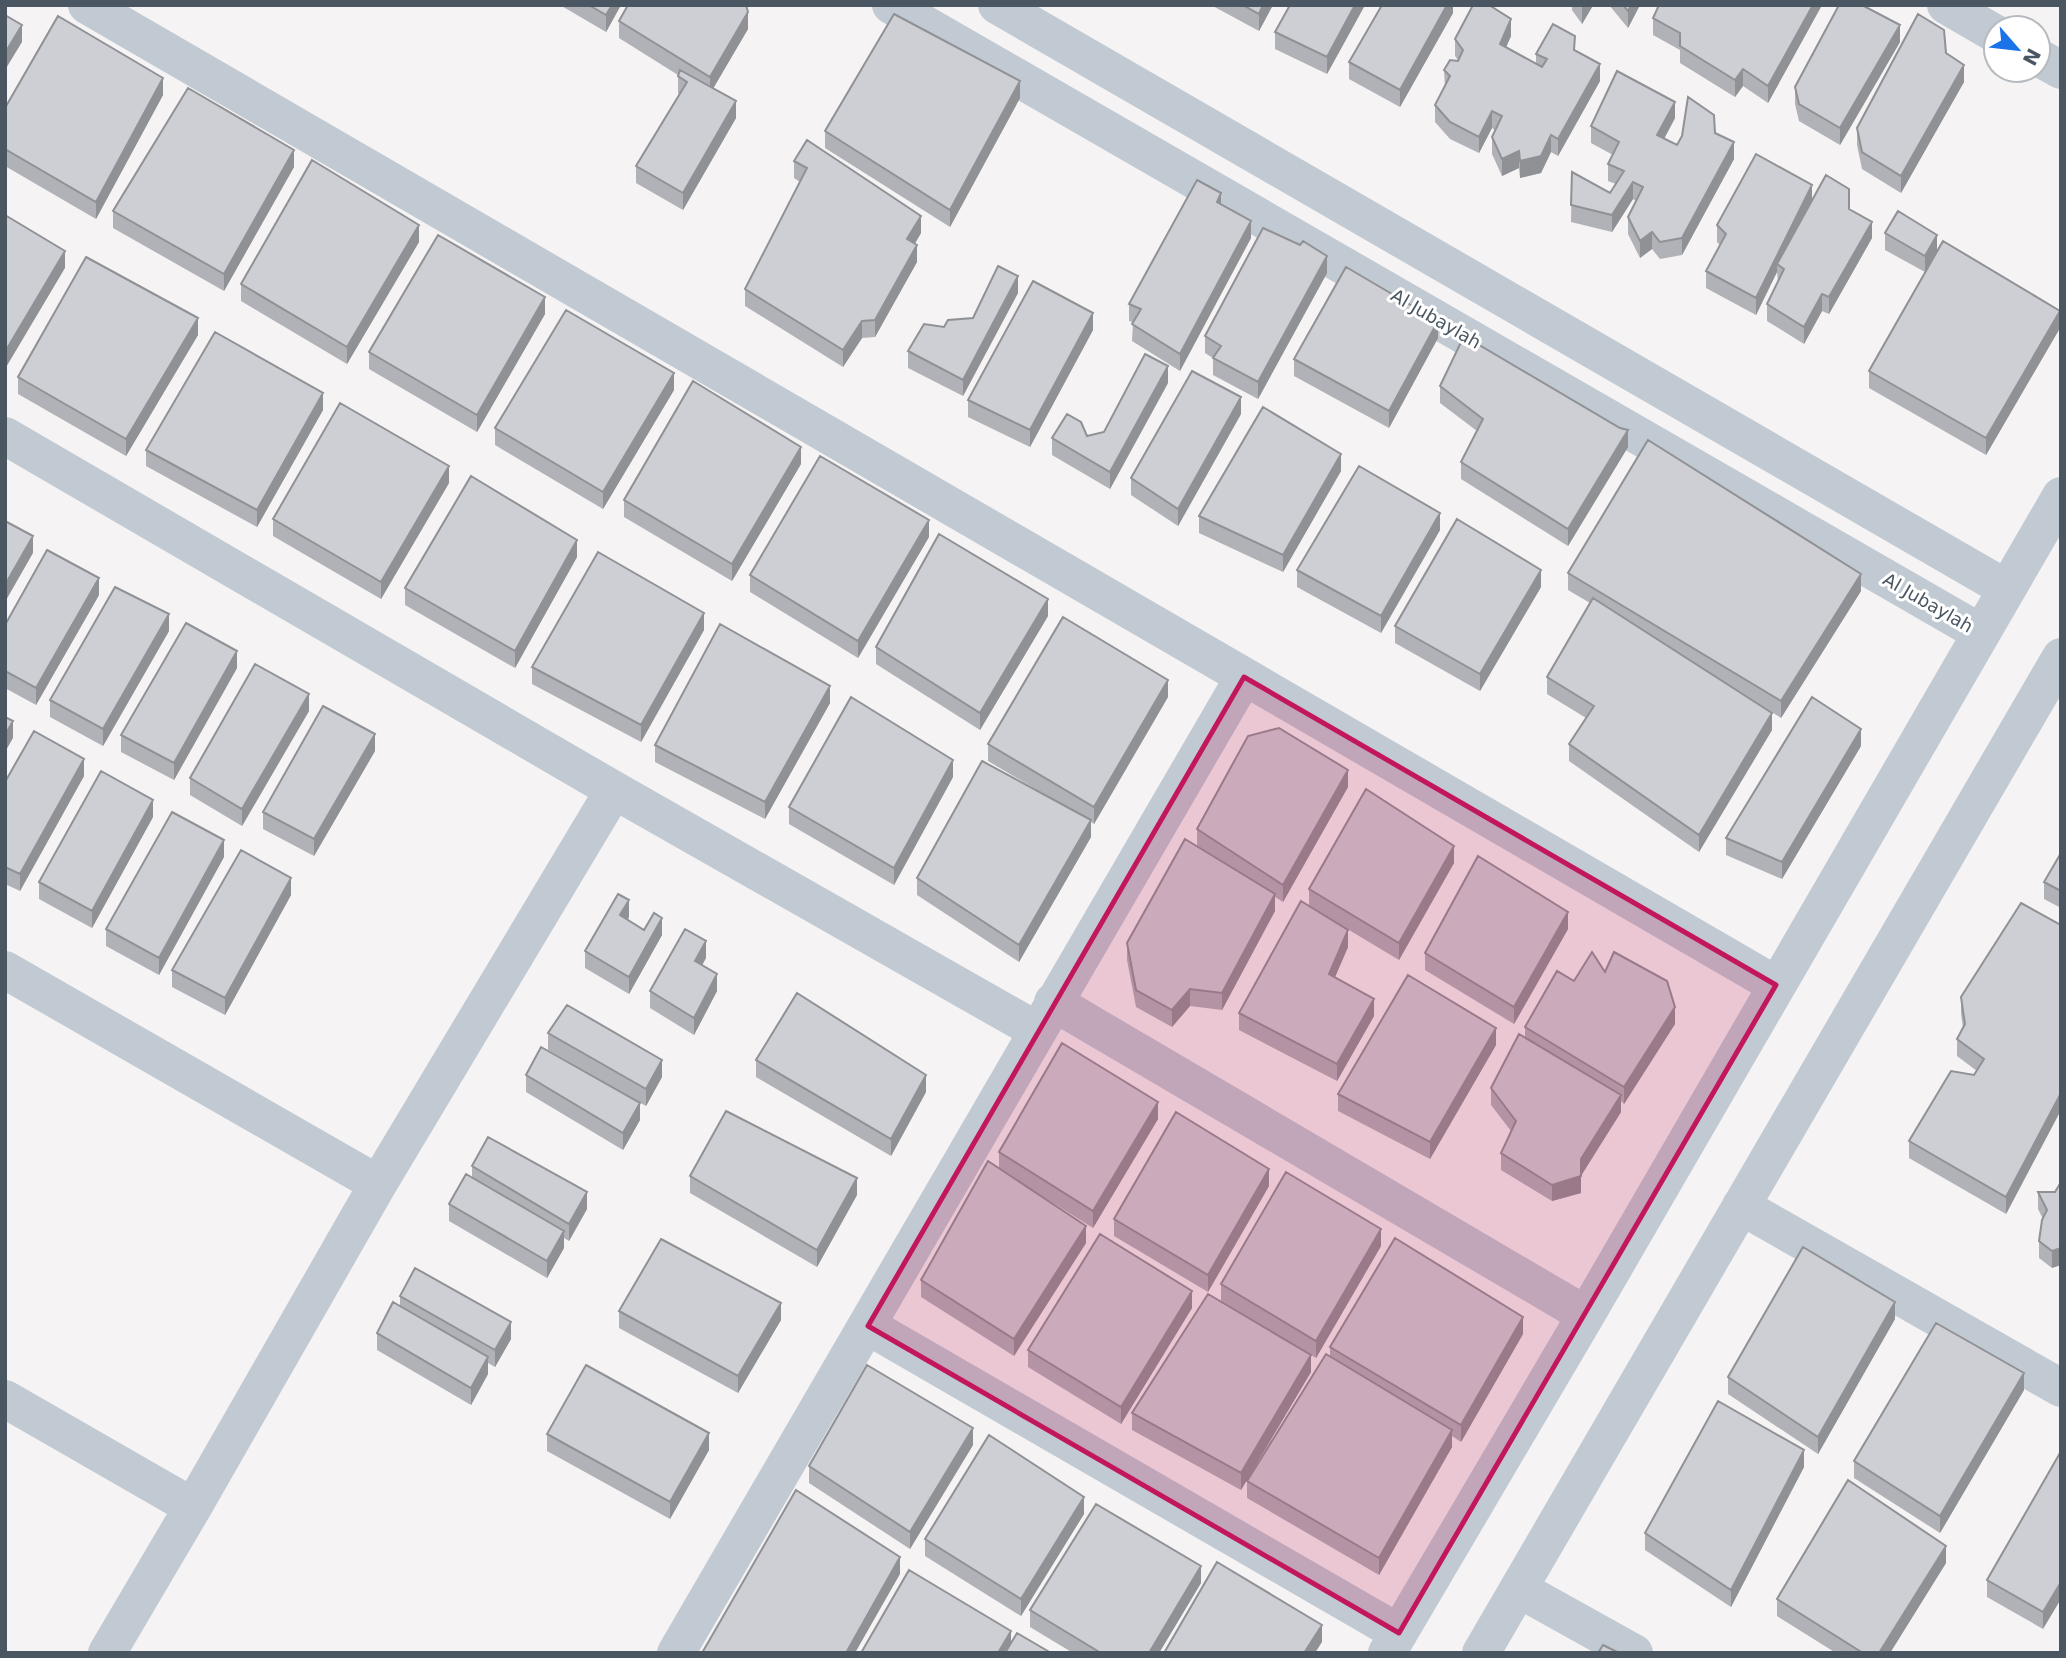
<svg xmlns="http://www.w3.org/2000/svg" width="2066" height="1658" font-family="'DejaVu Sans',sans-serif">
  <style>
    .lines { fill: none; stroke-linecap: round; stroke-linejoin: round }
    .minor { stroke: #c1cad2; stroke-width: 38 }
    .wall { fill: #b0b2b7 }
    .shaded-wall { fill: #909195 }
    .building { fill: #cdcfd5; stroke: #909195; stroke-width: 2 }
    .marked { fill: #c2185b; fill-opacity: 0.2; stroke: #c2185b; stroke-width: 5; stroke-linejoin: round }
    .labels { text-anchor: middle; stroke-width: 6; stroke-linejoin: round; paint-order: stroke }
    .street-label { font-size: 18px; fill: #4a5661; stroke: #fff }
  </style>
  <rect width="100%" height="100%" fill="#f5f3f3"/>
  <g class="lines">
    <!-- minor -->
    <path class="minor" d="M87,5L1776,985
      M891,5L1981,633
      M997,5L2007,589
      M1946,5L1996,34
      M2038,57L2061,70
      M5,436L614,790L1036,1030
      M5,970L378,1184
      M1053,1002L1586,1315
      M1741,1206L2061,1388
      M868,1326L1399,1633
      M5,1399L193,1507
      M1519,1589L1634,1653
      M107,1653L193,1507L378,1184L614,790
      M676,1653C867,1328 1053,1002 1244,677
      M1387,1653L1586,1315L2061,496
      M1481,1653L2061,657"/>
  </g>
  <!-- wall -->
  <path class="wall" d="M560,5H621L606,32Z
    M1211,5H1273L1259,31Z
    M1290,5H1365L1327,74L1275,49V32Z
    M1453,5V13L1400,107L1349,79V62Z
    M1572,5H1599L1593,6L1582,24L1572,10Z
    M1609,5H1640L1628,28Z
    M1822,5L1768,103L1743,86L1735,97L1680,63V50L1653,35V18Z
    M619,21L748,29L713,88L736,118L683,210L636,183V166L679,94L678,93V75L619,38Z
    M1511,36L1506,47L1536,64V54L1575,50L1600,81L1558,156L1551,152L1541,173L1520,178L1519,168L1502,176L1492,154V137L1495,130L1492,128L1479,153L1450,139L1435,122V105L1445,87L1444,70L1458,60L1455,56V39Z
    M1900,42L1840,145L1799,121L1795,104V87Z
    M1946,53L1964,82L1901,193L1862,169L1857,145V128Z
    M163,95L96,219L5,166V108Z
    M1020,98L950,227L825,148V131Z
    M1675,118L1664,139L1677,145L1715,133L1734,159L1682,255L1660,259L1652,249L1640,258L1628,234V217L1636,201L1633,199L1612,232L1571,222L1572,172L1610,193L1616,184L1608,181V164L1613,155L1591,143V126Z
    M794,161L921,233L915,244L917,262L875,337L862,338L843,367L745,306V289L800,182L794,178Z
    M294,167L224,291L113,228V211Z
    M1221,204L1251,238L1180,371L1132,341L1133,322L1129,321V304Z
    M1849,209L1872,238L1829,314L1822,311L1804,344L1767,321V304L1778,282L1777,272L1756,315L1706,288V271L1720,245L1717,242V225Z
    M1885,233L1937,251L2060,328L1986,455L1869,388V371L1925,272L1885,250Z
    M419,242L347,364L241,301V284Z
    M1327,273L1258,399L1213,375V358L1205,353V336Z
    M1018,293L963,396L908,368V351L944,327L973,318Z
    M545,314L477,432L369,369V352Z
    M1093,330L1030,447L968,417V400Z
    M198,335L126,456L18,394V377Z
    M1438,338L1389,428L1294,376V359Z
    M1168,383L1110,489L1052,455V438L1087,436L1104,432Z
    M1440,386L1628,447L1568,546L1461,479V462L1477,431L1440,403Z
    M674,390L603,509L495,445V428Z
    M323,410L257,527L146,466V450Z
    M1241,414L1178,526L1131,495V478Z
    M801,464L732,581L624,517V500Z
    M1341,471L1283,572L1199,533V516Z
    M449,483L381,599L273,536V519Z
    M1440,530L1381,633L1297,587V570Z
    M929,537L858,658L750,592V575Z
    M577,557L515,668L405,605V588Z
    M1568,573L1861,591L1781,718L1754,701L1772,730L1699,852L1569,761V744L1586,718L1547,694V677L1590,603L1568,590Z
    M1541,587L1480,691L1395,643V626Z
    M99,595L36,705L5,688V625Z
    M1048,616L980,730L876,664V647Z
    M704,630L641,742L532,684V667Z
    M169,631L103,746L50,717V700Z
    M237,668L174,780L121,752V735Z
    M1168,697L1094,824L1091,822V837L1019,962L917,895V878L1054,800L988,761V744Z
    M830,703L765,819L655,762V745Z
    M309,711L242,826L190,795V778Z
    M1861,746L1782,879L1726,855V838Z
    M375,751L314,856L263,829V812Z
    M84,776L20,891L5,884V782Z
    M953,777L894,885L789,824V807Z
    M1348,787L1283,902L1275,897V911L1222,1010L1190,1006L1172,1027L1136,1007L1127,960V943L1197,846V829Z
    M153,817L92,928L39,899V882Z
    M2061,853V908L2044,899V882Z
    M224,857L159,975L106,946V929Z
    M1454,863L1399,960L1309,906V889Z
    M291,895L225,1015L172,987V970Z
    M629,917L628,920L644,930L662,935L629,994L585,968V951Z
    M2061,925V1110L2006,1214L1909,1158V1141L1974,1075L1977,1071L1957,1056V1039L1963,1028L1961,1014V997Z
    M1568,929L1514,1024L1425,970V953Z
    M1348,947L1335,977L1374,1016L1337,1081L1239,1030V1013Z
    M706,958L702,965L717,991L694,1035L650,1008V991Z
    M1605,972L1675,1024L1624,1104L1621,1101V1112L1581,1175V1193L1552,1201L1501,1170V1153L1511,1131L1491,1105V1088L1525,1038V1027L1574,981Z
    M548,1033L662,1077L646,1106L548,1050Z
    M1496,1045L1430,1159L1338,1111V1094Z
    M756,1060L926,1092L891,1156L756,1077Z
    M526,1075L640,1120L623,1150L526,1092Z
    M1158,1119L1093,1228L1012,1177L1086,1243L1014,1356L921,1297V1280L999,1168V1152Z
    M472,1166L587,1209L569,1241L564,1238V1248L547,1278L449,1221V1204L472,1178Z
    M690,1176L857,1195L817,1267L690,1193Z
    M1269,1186L1208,1292L1114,1236V1219Z
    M2038,1192H2055L2052,1268L2039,1258V1241L2043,1219L2038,1209Z
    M1381,1246L1316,1358L1311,1355V1372L1241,1490L1132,1430V1413L1303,1350L1221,1301V1284Z
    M400,1296L511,1339L495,1367L488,1363V1374L471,1405L377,1350V1333L400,1306Z
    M1192,1308L1121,1424L1028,1367V1350Z
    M619,1311L781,1320L738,1393L619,1328Z
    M1895,1319L1818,1454L1728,1394V1377Z
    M1523,1334L1461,1442L1452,1436V1447L1379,1575L1247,1498V1481L1330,1357V1347Z
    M2024,1390L1940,1533L1854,1478V1461Z
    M547,1434L709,1450L670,1519L547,1451Z
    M973,1445L910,1549L809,1483V1466Z
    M2060,1453L2043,1629L1987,1597V1580Z
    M1804,1467L1731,1607L1645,1550V1533Z
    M1084,1514L1021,1616L925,1556V1539Z
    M1946,1563L1890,1653H1836L1777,1616V1599Z
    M1201,1583L1159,1653H1073L1030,1627V1610Z"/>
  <!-- shaded-wall -->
  <path class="shaded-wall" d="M612,5H621L606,32V15Z
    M1263,5H1273L1259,31V14Z
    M1355,5H1365L1327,74V57Z
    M1447,5H1453V13L1400,107V90Z
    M1583,5H1593L1582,24V7Z
    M1631,5H1640L1628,28V11Z
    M1813,5H1822L1768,103V86Z
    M748,12V29L710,94V77Z
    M1511,19V36L1500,61V44Z
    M22,25V42L5,70V53Z
    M1900,25V42L1840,145V128Z
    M1600,64V81L1558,156V139Z
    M1964,65V82L1901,193V176Z
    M1743,69V86L1735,97V80Z
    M163,78V95L96,219V202Z
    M1020,81V98L950,227V210Z
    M736,101V118L683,210V193Z
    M1675,102V118L1657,152V135Z
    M1492,111V128L1479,153V137Z
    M1551,135V152L1541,173L1520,178V161Z
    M1734,142V159L1682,255V238Z
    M294,150V167L224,291V274Z
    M1519,151V168L1502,176V159Z
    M1633,182V199L1612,232V215Z
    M1812,185V202L1777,264V272L1756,315V298Z
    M1221,193V210L1217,202Z
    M921,216V233L907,256V239Z
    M1251,221V238L1180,371V354Z
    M1872,222V238L1829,314V297Z
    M419,225V242L347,364V347Z
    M1652,232V249L1640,258V241Z
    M1937,235V252L1925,272V256Z
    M917,245V262L875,337V320Z
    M65,251V268L5,369V352Z
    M1327,256V273L1258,399V382Z
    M1018,276V293L963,396V380Z
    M1822,294V311L1804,344V327Z
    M545,297V314L477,432V415Z
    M2060,311V328L1986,455V438Z
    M1093,313V330L1030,447V430Z
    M198,318V335L126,456V439Z
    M862,321V338L843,367V350Z
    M1438,321V338L1389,428V411Z
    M1168,366V383L1110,489V472Z
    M674,373V390L603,509V492Z
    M323,393V410L257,527V510Z
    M1241,397V414L1178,526V509Z
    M1628,430V447L1568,546V529Z
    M801,447V464L732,581V564Z
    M1341,454V471L1283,572V555Z
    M449,466V483L381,599V582Z
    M1440,513V530L1381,633V616Z
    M929,520V537L858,658V641Z
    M33,536V553L5,602V585Z
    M577,540V557L515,668V651Z
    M1541,570V587L1480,691V674Z
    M1861,574V591L1781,718V701Z
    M99,578V595L36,705V688Z
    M1048,599V616L980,730V713Z
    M704,613V630L641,742V725Z
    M169,614V631L103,746V729Z
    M237,651V668L174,780V763Z
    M1168,680V697L1094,824V807Z
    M830,686V703L765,819V802Z
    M309,694V711L242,826V809Z
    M1772,713V730L1699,852V835Z
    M13,721V738L5,752V735Z
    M1861,729V746L1782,879V862Z
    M375,734V751L314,856V839Z
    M84,759V776L20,891V874Z
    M953,760V777L894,885V868Z
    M1348,770V787L1283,902V885Z
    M153,800V817L92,928V911Z
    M1091,820V837L1019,962V945Z
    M224,840V857L159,975V958Z
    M1454,846V863L1399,960V943Z
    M291,878V895L225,1015V998Z
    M1275,894V911L1222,1010V993Z
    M629,900V917L620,932V915Z
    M1568,912V929L1514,1024V1007Z
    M662,918V935L629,994V977Z
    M1348,930V947L1329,991V974Z
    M706,941V958L695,978V961Z
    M717,974V991L694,1035V1018Z
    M1190,989V1006L1172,1027V1010Z
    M1374,999V1016L1337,1081V1064Z
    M1675,1007V1024L1624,1104V1087Z
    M1496,1028V1045L1430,1159V1142Z
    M662,1060V1077L646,1106V1089Z
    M926,1075V1092L891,1156V1139Z
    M2061,1093V1110L2006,1214V1197Z
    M1621,1095V1112L1581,1176V1159Z
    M1158,1102V1119L1093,1228V1211Z
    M640,1103V1120L623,1150V1133Z
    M1269,1169V1186L1208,1292V1275Z
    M1581,1176V1193L1552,1201V1185Z
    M857,1178V1195L817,1267V1250Z
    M587,1192V1209L569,1241V1224Z
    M1086,1226V1243L1014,1356V1339Z
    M1381,1229V1246L1316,1358V1341Z
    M564,1231V1248L547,1278V1261Z
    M2061,1248V1265L2052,1268V1251Z
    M1192,1291V1308L1121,1424V1407Z
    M1895,1302V1319L1818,1454V1437Z
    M781,1303V1320L738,1393V1376Z
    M1523,1317V1334L1461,1442V1425Z
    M511,1322V1339L495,1367V1350Z
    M1311,1355V1372L1241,1490V1473Z
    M488,1357V1374L471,1405V1388Z
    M2024,1373V1390L1940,1533V1516Z
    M973,1428V1445L910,1549V1532Z
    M1452,1430V1447L1379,1575V1558Z
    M709,1433V1450L670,1519V1502Z
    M1804,1450V1467L1731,1607V1590Z
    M1084,1497V1514L1021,1616V1599Z
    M1946,1546V1563L1890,1653H1879Z
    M900,1557V1574L855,1653H846Z
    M1201,1566V1583L1159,1653H1149Z
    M2061,1582V1599L2043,1629V1612Z
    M1322,1625V1642L1315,1653H1304Z
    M1011,1631V1648L1008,1653H998Z"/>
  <!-- building -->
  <path class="building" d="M589,5H612L606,15Z
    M628,5H746L748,12L710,77L619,21Z
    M1243,5H1263L1259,14Z
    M1290,5H1355L1327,57L1275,32Z
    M1382,5H1447L1400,90L1349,62Z
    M1473,5H1489L1511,19L1500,44L1542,67L1547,59L1536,54L1553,24L1575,36L1574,50L1600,64L1558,139L1551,135L1541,156L1520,161L1519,151L1502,159L1492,137L1502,116L1492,111L1479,137L1450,122L1435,105L1450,76L1444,70L1450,60L1458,61L1463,50L1455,39Z
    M1623,5H1631L1628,11Z
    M1659,5H1813L1768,86L1743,69L1735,80L1680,46V33L1653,18Z
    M1839,5H1862L1900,25L1840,128L1799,104L1795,87Z
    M894,14L1020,81L950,210L825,131Z
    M1918,14L1944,30L1946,53L1964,65L1901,176L1862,152L1857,128Z
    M5,15L22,25L5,53Z
    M58,16L163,78L96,202L5,149V108Z
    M680,70L736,101L683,193L636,166L687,82L678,76Z
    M1617,71L1675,102L1657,135L1677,145L1682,136L1688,97L1714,115L1715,133L1734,142L1682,238L1660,242L1652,232L1640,241L1628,217L1643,187L1633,182L1612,215L1571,205L1572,172L1610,193L1624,171L1608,164L1619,142L1591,126Z
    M188,88L294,150L224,274L113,211Z
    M807,140L921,216L907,239L917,245L875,320L862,321L843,350L745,289L807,168L794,161Z
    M1756,154L1812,185L1756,298L1706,271L1726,234L1717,225Z
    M312,160L419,225L347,347L241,284Z
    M1826,175L1849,189V209L1872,222L1829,297L1822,294L1804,327L1767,304L1784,269L1777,264Z
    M1197,180L1221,193L1217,202L1251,221L1180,354L1132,324L1141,309L1129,304Z
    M1898,211L1937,235L1925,256L1885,233Z
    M5,215L65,251L5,352Z
    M1263,228L1300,245L1303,241L1327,256L1258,382L1213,358L1221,346L1205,336Z
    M438,235L545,297L477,415L369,352Z
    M1943,241L2060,311L1986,438L1869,371Z
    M86,257L198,318L126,439L18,377Z
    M998,266L1018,276L963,380L908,351L924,324L944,327L948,320L973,318Z
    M1346,267L1438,321L1389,411L1294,359Z
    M1033,281L1093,313L1030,430L968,400Z
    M566,310L674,373L603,492L495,428Z
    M215,332L323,393L257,510L146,450Z
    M1464,336L1620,428L1628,430L1568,529L1461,462L1483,419L1440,386Z
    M1145,354L1168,366L1110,472L1052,438L1067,414L1081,422L1087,436L1104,432Z
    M1192,371L1241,397L1178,509L1131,478Z
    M693,381L801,447L732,564L624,500Z
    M340,403L449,466L381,582L273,519Z
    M1263,407L1341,454L1283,555L1199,516Z
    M1648,440L1861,574L1781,701L1568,573Z
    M820,456L929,520L858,641L750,575Z
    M1359,466L1440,513L1381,616L1297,570Z
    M471,476L577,540L515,651L405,588Z
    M1457,519L1541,570L1480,674L1395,626Z
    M5,521L33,536L5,585Z
    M939,534L1048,599L980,713L876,647Z
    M47,550L99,578L36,688L5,671V625Z
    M598,552L704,613L641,725L532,667Z
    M115,587L169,614L103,729L50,700Z
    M1593,598L1772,713L1699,835L1569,744L1594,706L1547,677Z
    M1063,617L1168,680L1094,807L988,744Z
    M186,623L237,651L174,763L121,735Z
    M720,624L830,686L765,802L655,745Z
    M255,664L309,694L242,809L190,778Z
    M851,697L953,760L894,868L789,807Z
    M1812,697L1861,729L1782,862L1726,838Z
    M323,706L375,734L314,839L263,812Z
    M5,717L13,721L5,735Z
    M1279,728L1348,770L1283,885L1197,829L1248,736Z
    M34,731L84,759L20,874L5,867V782Z
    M982,761L1091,820L1019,945L917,878Z
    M101,771L153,800L92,911L39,882Z
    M1366,789L1454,846L1399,943L1309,889Z
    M172,812L224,840L159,958L106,929Z
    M1185,839L1275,894L1222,993L1190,989L1172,1010L1136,990L1127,943Z
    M241,850L291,878L225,998L172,970Z
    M2061,853V891L2044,882Z
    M1478,856L1568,912L1514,1007L1425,953Z
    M618,894L629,900L620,915L644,930L654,913L662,918L629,977L585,951Z
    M1301,901L1348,930L1329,974L1374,999L1337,1064L1239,1013Z
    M2021,903L2061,925V1093L2006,1197L1909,1141L1951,1071L1974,1075L1984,1059L1957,1039L1965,1024L1961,997Z
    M685,929L706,941L695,961L717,974L694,1018L650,991Z
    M1592,952L1605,972L1614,952L1667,981L1675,1007L1624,1087L1525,1027L1557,971L1574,981Z
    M1408,975L1496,1028L1430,1142L1338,1094Z
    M797,993L926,1075L891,1139L756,1060Z
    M567,1005L662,1060L646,1089L548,1033Z
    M1519,1034L1621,1095L1581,1159V1176L1552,1185L1501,1153L1516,1121L1491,1088Z
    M1062,1043L1158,1102L1093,1211L999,1152Z
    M541,1047L640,1103L623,1133L526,1075Z
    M726,1111L857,1178L817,1250L690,1176Z
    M1176,1112L1269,1169L1208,1275L1114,1219Z
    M488,1137L587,1192L569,1224L472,1166Z
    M988,1161L1086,1226L1014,1339L921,1280Z
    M1286,1172L1381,1229L1316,1341L1221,1284Z
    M466,1174L564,1231L547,1261L449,1204Z
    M2061,1182V1248L2052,1251L2039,1241L2042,1220L2047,1210L2038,1192H2055Z
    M1100,1234L1192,1291L1121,1407L1028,1350Z
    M1395,1238L1523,1317L1461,1425L1330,1347Z
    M661,1239L781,1303L738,1376L619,1311Z
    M1803,1247L1895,1302L1818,1437L1728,1377Z
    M415,1268L511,1322L495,1350L400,1296Z
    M1208,1294L1311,1355L1241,1473L1132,1413Z
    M393,1302L488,1357L471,1388L377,1333Z
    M1936,1323L2024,1373L1940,1516L1854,1461Z
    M1326,1354L1452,1430L1379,1558L1247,1481Z
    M586,1365L709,1433L670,1502L547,1434Z
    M867,1365L973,1428L910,1532L809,1466Z
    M1718,1401L1804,1450L1731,1590L1645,1533Z
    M989,1435L1084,1497L1021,1599L925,1539Z
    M2060,1453L2061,1582L2043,1612L1987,1580Z
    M1848,1480L1946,1546L1879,1653H1863L1777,1599Z
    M796,1490L900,1557L846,1653H702Z
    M1096,1504L1201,1566L1149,1653H1101L1030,1610Z
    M1217,1562L1322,1625L1304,1653H1164Z
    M909,1570L1011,1631L998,1653H861Z
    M1017,1633L1051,1653H1005Z
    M1603,1645L1619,1653H1598Z"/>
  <!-- marked area -->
  <path class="marked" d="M1244,677L1776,985L1399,1633L868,1326Z"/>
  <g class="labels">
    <!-- street labels -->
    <g class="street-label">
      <text transform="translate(1436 319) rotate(30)" y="6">Al Jubaylah</text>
      <text transform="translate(1928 603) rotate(30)" y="6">Al Jubaylah</text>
    </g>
  </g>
  <!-- border -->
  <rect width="2066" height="1658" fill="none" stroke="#4a5661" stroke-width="14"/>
  <!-- north arrow -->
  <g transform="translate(2017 49) rotate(118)"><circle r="33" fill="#ffffff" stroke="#b7bbc0" stroke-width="2"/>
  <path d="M0-5L12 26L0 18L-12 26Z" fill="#1a73e8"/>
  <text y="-10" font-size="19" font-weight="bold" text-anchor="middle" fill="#4a5661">N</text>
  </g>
</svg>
